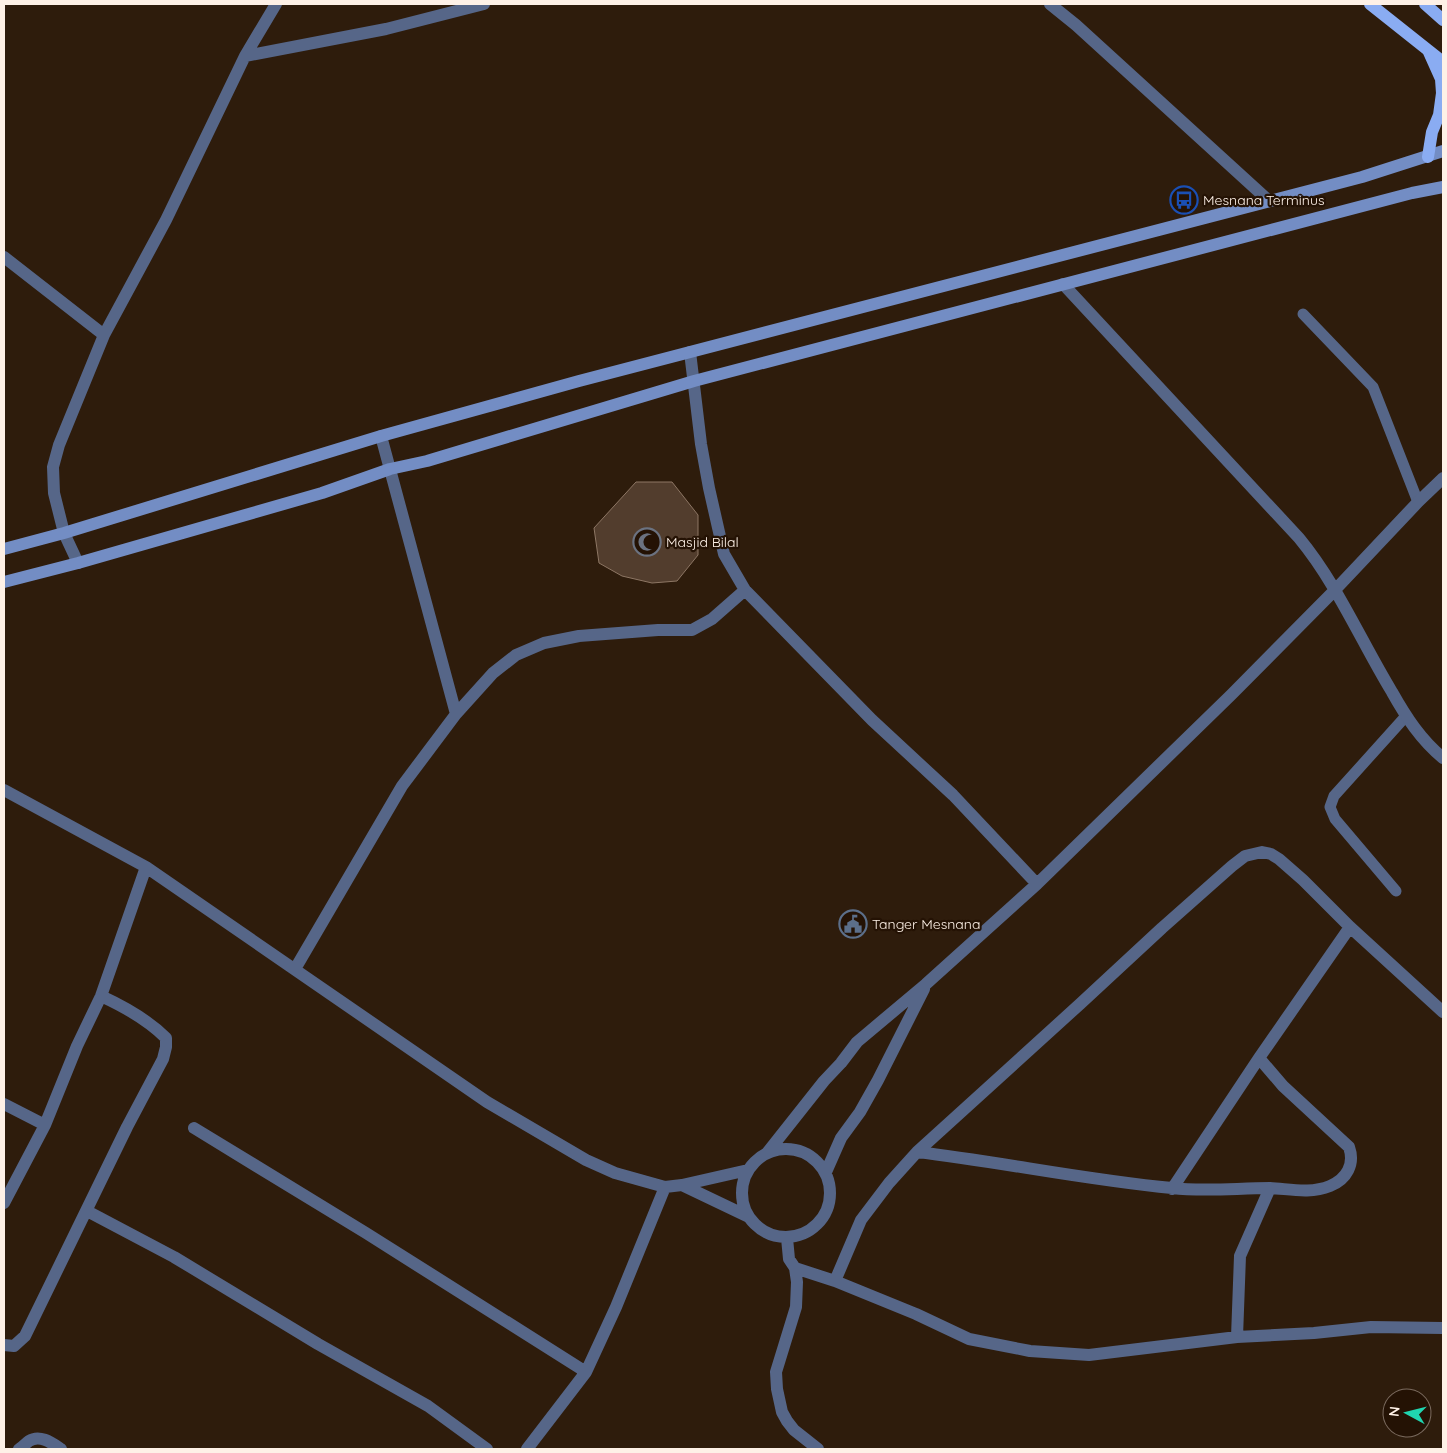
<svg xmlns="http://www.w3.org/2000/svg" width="1447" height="1453" font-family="Quicksand,sans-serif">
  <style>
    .building { fill: #523d2d; stroke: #8d7664 }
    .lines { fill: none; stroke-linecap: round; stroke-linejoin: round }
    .lane { stroke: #566688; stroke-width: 11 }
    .street { stroke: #566688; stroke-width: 12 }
    .secondary { stroke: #738dc4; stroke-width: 12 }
    .primary { stroke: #8aacf2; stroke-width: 12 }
    .labels { text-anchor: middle; stroke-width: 4.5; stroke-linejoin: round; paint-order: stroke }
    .poi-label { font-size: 14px; fill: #fef1e7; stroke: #241204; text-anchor: start }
  </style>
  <rect width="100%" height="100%" fill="#2e1c0c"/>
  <!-- building -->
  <path class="building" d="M636,482H672L698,515V555L677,581L652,583L622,576L599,563L594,528Z"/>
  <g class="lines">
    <!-- lane -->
    <path class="lane" d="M1303,314L1373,387L1418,502
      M1396,891L1335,819L1330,807L1334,796L1406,716"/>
    <!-- street -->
    <path class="street" d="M1050,4L1076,25L1268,200
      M245,56L386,29L484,4
      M4,257L104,335
      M1063,284L1299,538C1337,584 1361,641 1392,692C1406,717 1421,740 1443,758
      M690,352L701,444L709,488L724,554L745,590
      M381,436L456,714
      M78,563L64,533L54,493L53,467L59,445L104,335L166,220L245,56L276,4
      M4,790L146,867L487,1102L586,1160L615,1173L665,1187L682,1185L748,1170
      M295,969L402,786L456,714L493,673L516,655L544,643L579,636L658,630H692L712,619L745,590L872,720L953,795L1037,884
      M4,1104L45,1125
      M194,1128L366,1233L586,1372
      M742 1193a44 44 0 1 1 88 0a44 44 0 1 1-88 0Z
      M917,1152C1002,1162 1086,1180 1172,1188C1205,1192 1237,1188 1270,1188C1290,1189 1310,1194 1330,1186C1347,1179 1355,1164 1349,1147L1283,1086L1259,1058
      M767,1153L824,1081L841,1063L857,1042L926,984L1037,884L1231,695L1334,591L1418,502L1443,478
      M826,1172L841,1138L860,1112L878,1080L924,989
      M682,1185L749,1217
      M1172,1189L1259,1058L1350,927
      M4,1203L45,1125L77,1046L101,996L146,867
      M87,1211L174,1257L318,1344L428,1406L487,1449
      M787,1238L789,1259L795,1268L797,1282L796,1307L776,1372L777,1389L782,1412L787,1421L794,1430L818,1449
      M795,1268L835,1281L916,1314L969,1339L1030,1351L1089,1355L1237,1337L1314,1333L1371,1327L1443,1328
      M835,1281L861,1220L889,1183L917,1152L1080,1004L1162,928L1232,866L1245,856L1262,852L1271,854L1279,859L1303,880L1350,927L1443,1012
      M1237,1337L1240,1256L1270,1188
      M4,1345L14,1346L25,1336L127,1127L163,1059L166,1047V1038C147,1019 125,1007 101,996
      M19,1449C23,1447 26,1443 29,1441C40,1434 52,1443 61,1449
      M527,1449L586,1372L616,1307L665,1187"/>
    <!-- secondary -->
    <path class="secondary" d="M4,549L64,533L381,436L579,381L1362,177L1443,151
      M4,582L78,563L322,493L390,469L427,461L694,381L1412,193L1443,187"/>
    <!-- primary -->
    <path class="primary" d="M1370,4L1443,62
      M1425,4L1443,20
      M1428,157L1432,132L1439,115L1442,93L1441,79L1428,50"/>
  </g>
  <!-- icons -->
  <defs>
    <g id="bus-ring" transform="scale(1.4375)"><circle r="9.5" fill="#241204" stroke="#1a4fb4" stroke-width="1.5"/><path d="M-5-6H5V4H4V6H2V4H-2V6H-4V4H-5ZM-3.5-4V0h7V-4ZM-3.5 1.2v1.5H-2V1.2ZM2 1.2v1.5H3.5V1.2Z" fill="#1a4fb4"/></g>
    <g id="mosque-ring" transform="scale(1.4375)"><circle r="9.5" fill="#241204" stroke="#6b7280" stroke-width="1.5"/><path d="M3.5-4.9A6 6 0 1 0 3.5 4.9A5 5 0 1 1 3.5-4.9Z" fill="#6b7280"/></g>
    <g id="civic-ring" transform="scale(1.4375)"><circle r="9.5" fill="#241204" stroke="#5c6f8a" stroke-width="1.5"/><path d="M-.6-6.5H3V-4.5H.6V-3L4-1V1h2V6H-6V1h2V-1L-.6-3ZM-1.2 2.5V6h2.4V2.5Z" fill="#5c6f8a"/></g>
  </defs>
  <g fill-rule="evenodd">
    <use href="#bus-ring" x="1184" y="200"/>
    <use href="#mosque-ring" x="647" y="542"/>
    <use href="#civic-ring" x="853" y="924"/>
  </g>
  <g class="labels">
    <!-- poi labels -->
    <g class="poi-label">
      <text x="1203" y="205">Mesnana Terminus</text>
      <text x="666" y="547">Masjid Bilal</text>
      <text x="872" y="929">Tanger Mesnana</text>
    </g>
  </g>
  <!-- border -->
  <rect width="1447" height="1453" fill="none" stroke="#fef1e7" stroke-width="10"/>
  <!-- north arrow -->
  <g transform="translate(1407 1413) rotate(277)"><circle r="24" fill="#241204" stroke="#7b6b5f"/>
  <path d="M0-4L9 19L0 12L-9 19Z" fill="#20d5b0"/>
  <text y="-8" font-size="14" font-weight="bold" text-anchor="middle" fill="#fef1e7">N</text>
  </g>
</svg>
